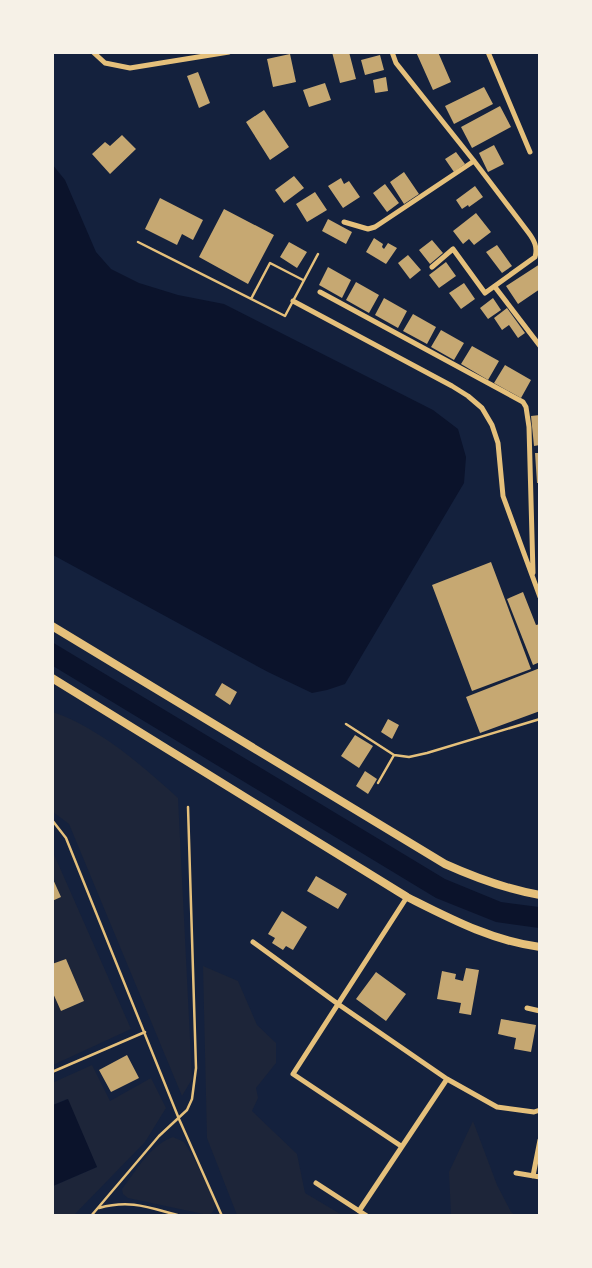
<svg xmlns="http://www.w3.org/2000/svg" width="592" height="1268" font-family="'Nunito Sans',sans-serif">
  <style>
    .green { fill: #1d2539 }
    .water { fill: #0b132b }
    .building { fill: #c6a872 }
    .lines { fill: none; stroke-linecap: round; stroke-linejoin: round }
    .service { stroke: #e5c07b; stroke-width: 2.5 }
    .minor { stroke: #e5c07b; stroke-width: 5 }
    .primary { stroke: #e5c07b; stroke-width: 8 }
  </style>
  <rect width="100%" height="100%" fill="#14213d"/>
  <!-- green -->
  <path class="green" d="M53,712C101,729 140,764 178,798L192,1079L182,1096L69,824L53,812Z
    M52,850L131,1029L53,1065H52Z
    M203,966L238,981L257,1025L276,1043V1063L256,1088L258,1098L252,1111L297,1154L305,1193L342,1215H237L207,1138Z
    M92,1065L110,1101L151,1078L166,1108L145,1142L74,1215H53V1186L97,1167L67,1099L53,1105L52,1083Z
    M473,1121L497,1185L511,1212L515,1215H451L449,1172Z
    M173,1137L184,1142L192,1155L215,1200C215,1208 215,1212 208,1215L128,1198L123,1194L122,1189C137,1170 150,1145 173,1137Z"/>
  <!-- water -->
  <path class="water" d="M52,164L65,180L96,252L111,269L139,283L178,295L224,304L433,410L458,429L466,457L464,483L345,684L327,690L312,693L268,672L53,555Z
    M52,642L445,879L501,902L539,907V928L496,922L436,898L53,666Z
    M68,1099L97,1167L53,1186V1105Z"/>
  <!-- building -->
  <path class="building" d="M332,52H349L356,79L340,83Z
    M416,52H438L451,82L433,90Z
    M290,54L296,82L273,87L267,59Z
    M380,55L384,70L365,75L361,60Z
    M198,72L210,103L199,108L187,76Z
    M386,77L388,91L375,93L373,80Z
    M325,83L331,100L309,107L303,90Z
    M484,87L493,104L454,124L445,106Z
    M500,106L511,127L472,148L461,127Z
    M264,110L289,147L270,160L246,122Z
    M122,135L136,149L110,174L92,154L105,142L110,146Z
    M494,145L504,164L488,172L479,153Z
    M456,152L465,164L454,172L445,159Z
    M404,172L419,194L404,204L390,182Z
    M294,176L304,188L284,203L275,190Z
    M341,178L344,184L349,181L360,197L343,208L328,186Z
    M385,184L399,203L387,212L373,193Z
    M475,186L483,197L469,207L468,205L462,209L456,200Z
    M315,192L327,210L307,222L296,204Z
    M160,198L203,220L193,240L182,234L177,245L145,229Z
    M224,209L274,235L248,284L199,257Z
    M476,213L491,232L474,245L469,239L463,244L453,231Z
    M328,219L352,232L346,244L322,231Z
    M374,238L383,244L382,247L384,249L388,243L397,248L386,264L366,252Z
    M432,240L443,253L430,264L419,250Z
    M289,242L307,252L297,268L280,257Z
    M497,245L512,266L502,273L486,252Z
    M408,255L421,270L410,279L398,263Z
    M446,262L456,276L439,288L429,275Z
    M540,264V289L518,304L506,286Z
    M328,267L351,280L342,298L319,285Z
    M356,282L379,295L369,313L346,300Z
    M464,283L475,299L461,309L449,293Z
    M384,298L407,311L398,328L375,315Z
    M493,298L501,310L488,319L480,308Z
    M507,308L525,333L518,338L509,325L502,330L494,318Z
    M413,314L436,327L427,344L403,331Z
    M441,330L464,343L454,360L431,347Z
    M472,346L499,361L488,380L461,364Z
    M505,365L531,380L521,398L494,383Z
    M540,415V445L534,446L531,416Z
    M535,453H540V483H537Z
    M491,562L531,669L472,691L432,585Z
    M523,592L536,625L540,624V662L533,665L507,599Z
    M540,668V711L480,733L466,697Z
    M222,683L237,692L230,705L215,695Z
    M388,719L399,725L392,739L381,732Z
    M355,735L373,746L359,768L341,756Z
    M365,771L377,779L368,794L356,786Z
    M316,876L347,894L338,909L307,891Z
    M52,877L61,897L52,901Z
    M282,911L307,927L293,950L286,946L283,950L272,943L275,938L268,934Z
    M66,959L84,1001L61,1011L52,991V964Z
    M466,968L479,970L471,1015L459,1013L461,1003L437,999L442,971L456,974L455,979L463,981Z
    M376,972L406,994L386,1021L356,999Z
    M501,1019L536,1025L531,1052L514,1049L516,1038L498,1034Z
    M127,1055L139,1078L111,1092L99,1070Z"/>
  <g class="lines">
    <!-- service -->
    <path class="service" d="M138,242L285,316L318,254
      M251,299L270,263L303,280
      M346,724L394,755L409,757L427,753L540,719
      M378,783L394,755
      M52,820L66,838L179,1119L222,1216
      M52,1072L145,1032
      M99,1208C131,1199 150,1208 181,1216
      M91,1216L159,1136L187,1110L192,1099L196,1068L188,807"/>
    <!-- minor -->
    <path class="minor" d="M93,52L105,63L130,68L229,52
      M392,52L396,63L474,161L528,232C534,240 538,247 535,257L485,293L453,249L432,267
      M488,52L530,152
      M344,222L368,229L375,227L474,161
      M495,287L540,346
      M320,292L523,402L526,407L529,427L533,573
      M293,301L452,386L468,396L482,408L492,425L498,443L503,496L540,597
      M253,942L338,1004L447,1079L497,1107L534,1112L540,1110
      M527,1008L540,1011
      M401,1146L293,1074L407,897
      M516,1173L540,1177
      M533,1176L540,1140
      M316,1183L367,1216
      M359,1211L447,1079"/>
    <!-- primary -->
    <path class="primary" d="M52,626L445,864C476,878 506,889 540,895
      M52,678L407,897C449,918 492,941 540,947"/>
  </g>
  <!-- border -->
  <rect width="592" height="1268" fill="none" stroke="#f6f1e7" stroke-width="108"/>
</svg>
